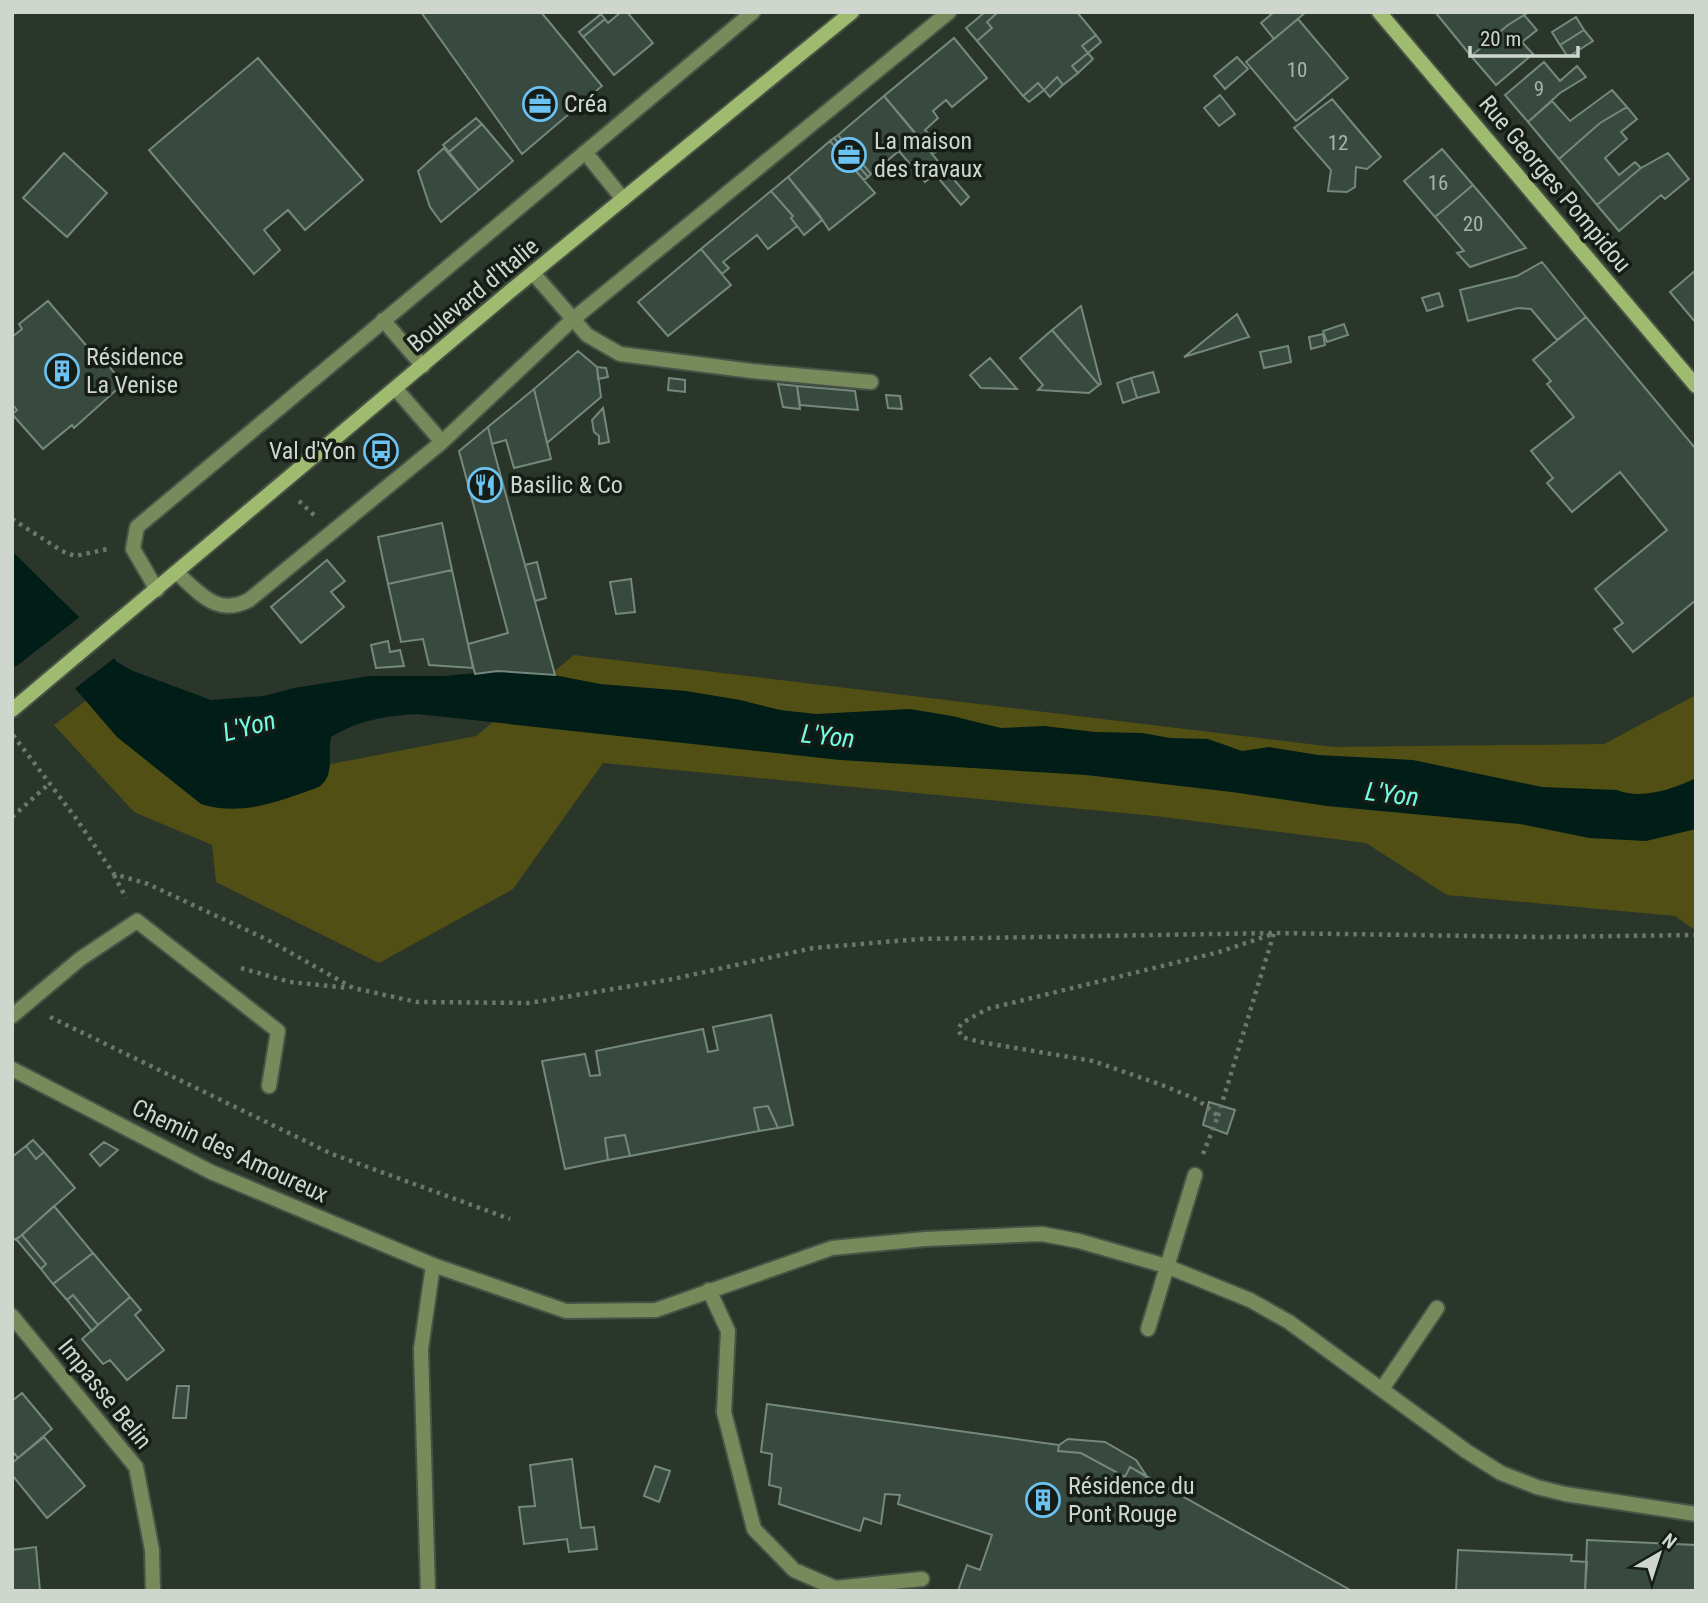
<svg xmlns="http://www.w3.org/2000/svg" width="1708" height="1603" font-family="'Roboto Condensed',sans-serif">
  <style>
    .green { fill: #514f14 }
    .water { fill: #001d18 }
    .pier { fill: #2a3629 }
    .building { fill: #384a40; stroke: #75887e; stroke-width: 2 }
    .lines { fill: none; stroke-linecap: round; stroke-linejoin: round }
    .lane-casing { stroke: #485347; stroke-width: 18 }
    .street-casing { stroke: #485347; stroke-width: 18 }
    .secondary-casing { stroke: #485347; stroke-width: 18 }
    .path { stroke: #6c766b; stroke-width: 4.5; stroke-dasharray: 3.5 5; stroke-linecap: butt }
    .lane { stroke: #788a5b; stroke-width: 14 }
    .street { stroke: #788a5b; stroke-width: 14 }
    .secondary { stroke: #9fbb6f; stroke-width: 14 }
    .labels { text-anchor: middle; stroke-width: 7; stroke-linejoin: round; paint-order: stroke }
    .number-label { font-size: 21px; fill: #a8b3aa }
    .poi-label { font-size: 24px; fill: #ced6ce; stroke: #161c16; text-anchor: start }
    .street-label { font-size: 24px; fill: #ced6ce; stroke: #161c16 }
    .water-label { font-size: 26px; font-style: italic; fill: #72fce3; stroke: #161c16 }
  </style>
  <rect width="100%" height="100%" fill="#2a3629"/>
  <!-- green -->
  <path class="green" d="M574,655L1334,747L1604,744L1696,695V931L1675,916L1447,895L1366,843L1155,816L603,763L513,889L379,963L216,882L212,845L134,812L54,725L96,693L274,775L476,736Z"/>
  <!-- water -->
  <path class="water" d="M12,551L84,622L117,662L133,671L211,700L264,696L294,688L370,676H444L498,671L554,675L600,684L686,691L740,700L780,710L816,714L910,709L952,716L1001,728L1044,726L1095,732L1142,733L1170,738L1208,739L1242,751L1269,747L1318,755L1413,760L1542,787L1617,790C1641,800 1674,789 1696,778V829L1646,841L1589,838L1520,824L1327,806L1232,792L1086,775L840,760L417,714C385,716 359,720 331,737C327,755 336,774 319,787C279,801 243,817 201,804L117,737L40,648L17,666L12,667Z"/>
  <!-- pier -->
  <path class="pier" d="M82,615L117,656L73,690L40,653L19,669L17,666Z"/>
  <!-- building -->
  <path class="building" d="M421,12H541L602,86L522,154Z
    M621,12H627L653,43L614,75L583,37L605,19L608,23Z
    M985,12H998L987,22L992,28L977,41L966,28Z
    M998,12H1077L1096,35L1082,46L1088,53L1072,66L1078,73L1063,85L1057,77L1044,90L1038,83L1023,96L977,41L992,28L987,22Z
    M1274,12H1306L1274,39L1261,23Z
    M1435,12H1529L1508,25L1471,56Z
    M601,14L605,19L583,37L579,32Z
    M1524,15L1537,30L1522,42L1533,54L1496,85L1471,56L1508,25Z
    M1576,17L1584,30L1560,45L1552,32Z
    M1298,19L1348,78L1296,121L1246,62Z
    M1584,30L1593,41L1568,57L1560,45Z
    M1096,35L1101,42L1088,53L1082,46Z
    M954,38L987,78L952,107L946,100L933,111L938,118L925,130L941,148L933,154L884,96Z
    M1088,53L1093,59L1078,73L1072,66Z
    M1237,57L1248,69L1225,89L1214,76Z
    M258,58L363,180L305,230L288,210L264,230L280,250L254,274L149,150Z
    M1544,62L1560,81L1577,66L1586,77L1560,93L1528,122L1505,95Z
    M1057,77L1063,85L1050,97L1044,90Z
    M1038,83L1044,90L1029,102L1023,96Z
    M1612,90L1627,107L1600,123L1559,159L1528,122L1552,101L1570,121Z
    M1220,95L1235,114L1219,126L1204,108Z
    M884,96L943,167L925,182L899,151L871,174L838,135Z
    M1332,99L1381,157L1367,169L1356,167L1355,187L1347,192L1328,191L1331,170L1294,128Z
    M1627,107L1637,119L1621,132L1627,139L1605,158L1619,175L1635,162L1641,168L1597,205L1559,159L1600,123Z
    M476,118L482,124L449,152L443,145Z
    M482,124L513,161L479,190L449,152Z
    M838,135L871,174L868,177L834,138Z
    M834,138L868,177L864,180L830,141Z
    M830,141L875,193L829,230L818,213L788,177Z
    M444,148L479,190L441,222L430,207L418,171Z
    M1442,149L1473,185L1435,217L1404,181Z
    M64,153L107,193L67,237L23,198Z
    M1668,153L1689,179L1665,199L1661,195L1619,231L1597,205L1641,168Z
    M943,167L969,197L961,205L935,174Z
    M788,177L822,220L804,235L791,218L793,216L771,191Z
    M1473,185L1511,230L1526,248L1470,267L1457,253L1464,251L1435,217Z
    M771,191L793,216L791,218L797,226L768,249L757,235L723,262L729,268L722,274L701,249Z
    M701,249L731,285L668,336L638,302Z
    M1542,262L1586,317L1557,340L1531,309L1518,308L1468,321L1460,290L1517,276Z
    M1696,270V323L1670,292Z
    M1439,293L1443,306L1427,311L1422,298Z
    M48,301L97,358L101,356L123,384L74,428L72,425L43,449L12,414L17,410L12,404V337L22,329L19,324Z
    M1081,306L1101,384L1099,385L1052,330Z
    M1237,314L1249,337L1184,357Z
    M1586,317L1696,449V600L1633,652L1614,629L1623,623L1595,589L1667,530L1620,472L1572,512L1547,483L1553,478L1531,451L1574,417L1547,384L1551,381L1533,360Z
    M1344,324L1348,335L1327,342L1323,331Z
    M1052,330L1099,385L1089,393L1038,390L1043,385L1020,358Z
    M1323,334L1325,345L1311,349L1309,337Z
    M1288,346L1291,362L1264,368L1260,352Z
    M578,351L597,367L601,397L547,443L534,389Z
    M990,358L1017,389L981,388L970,375Z
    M597,367L606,368L608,377L598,379Z
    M1153,372L1159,392L1137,398L1131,378Z
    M669,378L685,380V392L668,390Z
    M1131,378L1137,398L1123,403L1117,383Z
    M778,384L797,386L800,409L783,407Z
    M797,386L855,391L858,410L800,405Z
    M534,389L551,459L514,468L506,440L492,444L488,427Z
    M886,395L900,396L902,409L888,408Z
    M603,408L609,442L599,444V436L594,432L592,420Z
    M488,427L492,444L555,675L498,671L475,674L468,644L508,633L459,451Z
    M442,523L452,570L388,584L378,537Z
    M327,560L345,581L331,592L344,607L301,643L271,607Z
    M537,562L546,598L535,601L525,565Z
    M452,570L468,644L473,668L429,665L423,639L401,642L388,584Z
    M631,579L635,612L616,614L610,582Z
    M388,641L390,652L400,650L404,666L376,668L371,645Z
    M771,1015L793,1125L778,1128L768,1106L754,1108L759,1131L630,1156L625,1135L605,1138L608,1160L565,1169L542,1061L585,1054L590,1076L600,1075L596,1051L703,1029L708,1052L718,1050L713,1027Z
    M1209,1102L1235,1110L1227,1134L1203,1125Z
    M768,1106L778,1128L759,1131L754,1108Z
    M625,1135L630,1156L608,1160L605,1138Z
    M33,1140L44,1152L36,1159L26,1146Z
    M104,1142L118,1150L100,1166L90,1154Z
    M26,1146L36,1159L44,1152L75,1188L16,1240L12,1237V1157Z
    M54,1206L93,1253L53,1284L41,1269L46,1264L22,1235Z
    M22,1235L46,1264L41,1269L16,1239Z
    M93,1253L130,1297L98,1325L73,1295L67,1300L53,1284Z
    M73,1295L98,1325L92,1331L67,1300Z
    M130,1297L141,1310L135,1315L164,1350L127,1380L110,1360L103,1364L82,1339Z
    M177,1386H189L186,1418H173Z
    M22,1393L52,1429L18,1458L12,1451V1401Z
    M767,1404L1059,1445L1058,1451L1081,1453L1125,1477L1130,1467L1352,1591H958L967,1565L980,1570L992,1535L898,1504L900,1495L885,1494L881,1524L864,1518L860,1531L779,1504L781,1488L769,1485L772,1454L761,1452Z
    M44,1437L85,1486L47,1518L12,1475V1463Z
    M1068,1439L1105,1442L1136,1460L1148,1478L1130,1467L1125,1477L1081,1453L1058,1451L1059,1445Z
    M572,1459L581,1528L594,1527L597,1549L569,1552L567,1539L524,1544L519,1507L535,1506L530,1465Z
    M655,1466L670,1471L659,1502L644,1496Z
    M1587,1540L1696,1545V1591H1585Z
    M36,1547L40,1591H12V1550Z
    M1458,1550L1572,1555L1571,1561L1587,1562L1585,1591H1456Z"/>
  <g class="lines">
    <!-- lane casing -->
    <g class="lane-casing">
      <path id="lane" d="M585,152L623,199
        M533,273L587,335L620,354L752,371L871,382
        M383,320L423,366
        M396,389L442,442
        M177,573C200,593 217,617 249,600L442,442L572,320L949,12
        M157,590L133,549L137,527L753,12
        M12,1016L80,959L137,921L278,1031L269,1086
        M433,1265L566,1311L656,1310L832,1248L925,1239L1042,1234L1079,1241L1166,1266L1250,1300L1289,1322L1466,1451L1501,1473L1537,1487L1565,1494L1696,1514
        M709,1290L728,1331L724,1412L754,1529L794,1570L835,1588L922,1579
        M1148,1329L1195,1175
        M1382,1389L1437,1308
        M152,1550L153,1591"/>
    </g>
    <!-- street casing -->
    <g class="street-casing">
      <path id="street" d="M12,1069L211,1172L433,1265L421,1349L428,1591
        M12,1316L136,1467L152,1550"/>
    </g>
    <!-- secondary casing -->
    <g class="secondary-casing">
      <path id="secondary" d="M1379,12L1696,386
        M12,710L508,293L852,12"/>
    </g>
    <!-- path -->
    <path class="path" d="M299,501L315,516
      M12,519L62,551L75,556L108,549
      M13,735L75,817L114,874L148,884L268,940L353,988L417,1002L529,1003L673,979L813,948L920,939L1274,933L1542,937L1696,935
      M12,817L50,783
      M114,875L126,898
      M241,968L290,982L349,988
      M50,1017L332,1154L510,1219
      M1218,1116L1274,933
      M1203,1154L1218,1116L1198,1100L1162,1085L1093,1061L980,1042L962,1037L958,1029L962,1023L987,1009L1219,952L1270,935"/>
    <!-- lane -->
    <use href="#lane" class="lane"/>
    <!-- street -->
    <use href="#street" class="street"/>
    <!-- secondary -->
    <use href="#secondary" class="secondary"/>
  </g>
  <!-- icons -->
  <defs>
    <g id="office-ring" transform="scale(1.75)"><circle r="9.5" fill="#161c16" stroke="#6cc3f2" stroke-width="1.5"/><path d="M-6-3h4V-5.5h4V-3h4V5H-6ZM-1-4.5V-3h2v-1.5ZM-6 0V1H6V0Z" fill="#6cc3f2"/></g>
    <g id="building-ring" transform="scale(1.75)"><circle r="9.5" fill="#161c16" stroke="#6cc3f2" stroke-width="1.5"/><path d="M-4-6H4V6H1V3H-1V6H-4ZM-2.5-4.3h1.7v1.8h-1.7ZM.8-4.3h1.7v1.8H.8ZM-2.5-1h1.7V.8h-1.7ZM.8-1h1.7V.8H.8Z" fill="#6cc3f2"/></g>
    <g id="bus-ring" transform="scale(1.75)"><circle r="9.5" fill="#161c16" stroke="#6cc3f2" stroke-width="1.5"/><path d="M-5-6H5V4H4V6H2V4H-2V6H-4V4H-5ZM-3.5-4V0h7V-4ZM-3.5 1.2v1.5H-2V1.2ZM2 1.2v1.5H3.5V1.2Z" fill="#6cc3f2"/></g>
    <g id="restaurant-ring" transform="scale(1.75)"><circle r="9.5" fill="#161c16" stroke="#6cc3f2" stroke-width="1.5"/><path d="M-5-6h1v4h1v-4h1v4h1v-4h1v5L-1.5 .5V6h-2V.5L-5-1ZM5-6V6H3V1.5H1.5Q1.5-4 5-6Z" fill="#6cc3f2"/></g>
  </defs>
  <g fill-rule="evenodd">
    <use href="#office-ring" x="540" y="104"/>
    <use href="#office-ring" x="849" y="155"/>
    <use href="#building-ring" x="62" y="371"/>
    <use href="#bus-ring" x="381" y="451"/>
    <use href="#restaurant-ring" x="485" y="485"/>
    <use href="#building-ring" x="1043" y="1500"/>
  </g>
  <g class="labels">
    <!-- number labels -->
    <g class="number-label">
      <text x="1297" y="77">10</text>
      <text x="1539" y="96">9</text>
      <text x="1338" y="150">12</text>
      <text x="1438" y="190">16</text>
      <text x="1473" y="231">20</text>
    </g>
    <!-- poi labels -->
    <g class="poi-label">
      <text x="564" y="112">Créa</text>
      <text x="874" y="149">La maison<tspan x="874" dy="28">des travaux</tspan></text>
      <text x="86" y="365">Résidence<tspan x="86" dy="28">La Venise</tspan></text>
      <text x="356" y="459" text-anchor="end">Val d'Yon</text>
      <text x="510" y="493">Basilic &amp; Co</text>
      <text x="1068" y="1494">Résidence du<tspan x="1068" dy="28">Pont Rouge</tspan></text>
    </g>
    <!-- street labels -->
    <g class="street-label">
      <text transform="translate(1555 184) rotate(50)" y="8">Rue Georges Pompidou</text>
      <text transform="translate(473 295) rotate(-40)" y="8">Boulevard d'Italie</text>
      <text transform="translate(230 1151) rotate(25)" y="8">Chemin des Amoureux</text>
      <text transform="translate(105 1394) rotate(51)" y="8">Impasse Belin</text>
    </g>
    <!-- water labels -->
    <g class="water-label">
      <text transform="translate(249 726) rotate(-15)" y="9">L'Yon</text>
      <text transform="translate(828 736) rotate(6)" y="9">L'Yon</text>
      <text transform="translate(1392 794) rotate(7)" y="9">L'Yon</text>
    </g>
  </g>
  <!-- border -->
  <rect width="1708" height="1603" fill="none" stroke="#ced6ce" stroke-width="28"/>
  <!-- north arrow -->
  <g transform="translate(1659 1554) rotate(39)" stroke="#161c16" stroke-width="5" paint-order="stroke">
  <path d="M0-5L12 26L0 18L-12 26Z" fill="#ced6ce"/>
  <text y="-10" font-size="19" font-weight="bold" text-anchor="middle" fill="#ced6ce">N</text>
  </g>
  <!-- scale -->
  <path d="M1470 46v10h108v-10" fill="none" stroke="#ced6ce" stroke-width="3.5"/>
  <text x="1480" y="46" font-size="21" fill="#ced6ce" stroke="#161c16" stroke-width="5" paint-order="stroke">20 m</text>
</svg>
